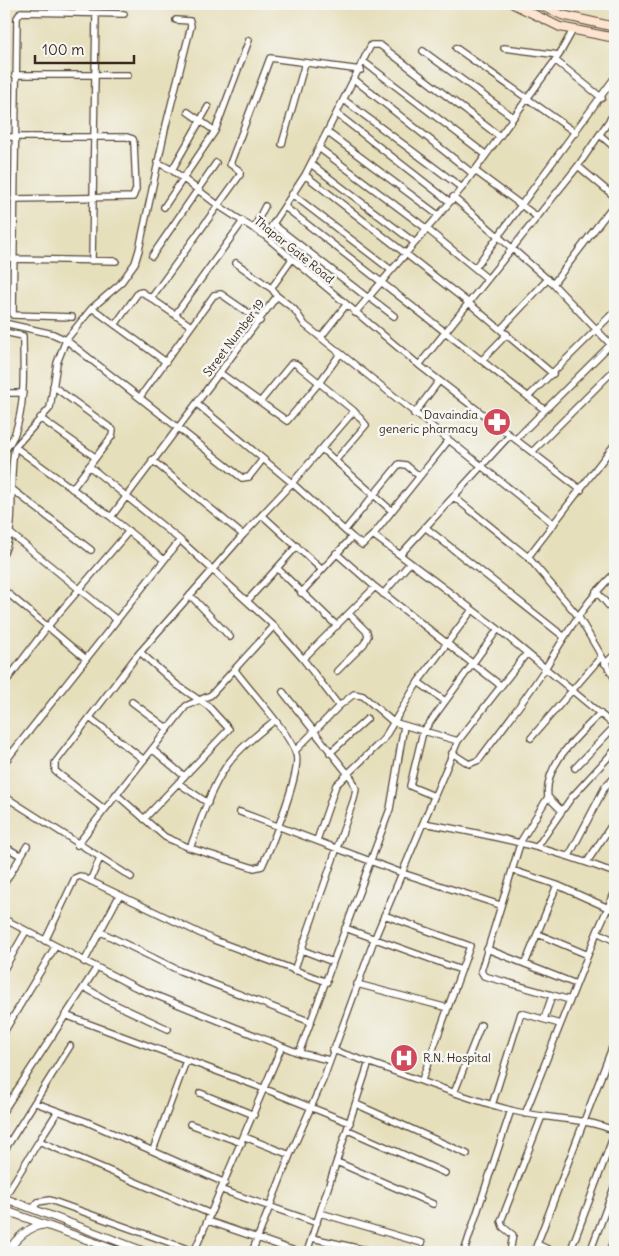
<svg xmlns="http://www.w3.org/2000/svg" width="619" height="1256" font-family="Delius,sans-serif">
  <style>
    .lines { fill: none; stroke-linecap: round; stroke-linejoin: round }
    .minor-casing { stroke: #554536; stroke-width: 8 }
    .tertiary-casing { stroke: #554536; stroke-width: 9 }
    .secondary-casing { stroke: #554536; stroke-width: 10 }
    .minor { stroke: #fff; stroke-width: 5.5 }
    .tertiary { stroke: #fff; stroke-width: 7 }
    .secondary { stroke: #fde4d1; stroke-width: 8 }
    .labels { text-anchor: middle; stroke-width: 5; stroke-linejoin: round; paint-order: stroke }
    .street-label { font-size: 12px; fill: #3b2a1e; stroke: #f6f6f2 }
    .poi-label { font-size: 12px; fill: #3b2a1e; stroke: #f6f6f2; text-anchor: end }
  </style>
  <rect width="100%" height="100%" fill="#f6f6f2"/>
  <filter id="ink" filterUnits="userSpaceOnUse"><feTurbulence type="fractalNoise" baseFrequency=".02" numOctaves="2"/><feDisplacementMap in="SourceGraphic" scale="10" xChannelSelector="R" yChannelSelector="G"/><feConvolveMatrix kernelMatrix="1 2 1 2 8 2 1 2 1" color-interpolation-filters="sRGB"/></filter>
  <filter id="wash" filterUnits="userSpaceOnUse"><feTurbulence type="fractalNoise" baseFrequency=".0096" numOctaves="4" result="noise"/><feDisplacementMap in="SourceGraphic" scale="20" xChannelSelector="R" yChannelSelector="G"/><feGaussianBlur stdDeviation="1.12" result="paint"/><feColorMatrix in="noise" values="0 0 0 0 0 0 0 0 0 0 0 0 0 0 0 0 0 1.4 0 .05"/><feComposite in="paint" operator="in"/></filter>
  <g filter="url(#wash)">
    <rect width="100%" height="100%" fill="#e6dfbb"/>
  </g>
  <g filter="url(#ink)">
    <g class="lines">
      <!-- minor casing -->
      <g class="minor-casing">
        <path id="minor" d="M456,48L576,133
          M504,48L559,55
          M423,51L513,117
          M555,60L602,98
          M364,62L485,154
          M15,75H128
          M355,80L472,173
          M344,100L462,188
          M188,112L215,131
          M337,114L450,202
          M327,132L438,215
          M600,135L615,148
          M4,137H127L133,139L134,143L136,189L133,197L14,199
          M282,144L305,63
          M319,148L427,229L488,279
          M157,162L172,170L219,206L265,236L419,365L581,490
          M311,164L415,243
          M578,166L615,197
          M172,170L208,107
          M474,170L536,216
          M305,175L470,304L553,374
          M292,194L391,270
          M453,197L553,284L615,349
          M164,207L215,131L249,40
          M285,207L545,410
          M274,225L368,298
          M254,228L265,206
          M265,236L305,175L371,45H380L499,136
          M152,256L216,163
          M13,259L116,261
          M92,261L96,14
          M236,263L272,289
          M475,268L615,77
          M553,284L615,203
          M277,296L294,309L305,325L554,524
          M152,297L240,175V171L230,164L270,58L361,70
          M369,297L394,316
          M92,308L166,362
          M355,313L462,188L559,55L573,30
          M175,315L243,221
          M72,317L13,315L17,18L21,12L124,14
          M4,323L53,334L66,340L242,478L249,477L263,459
          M115,325L138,293L142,292L191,326
          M501,329L548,279
          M4,332L23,336C23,368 26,402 15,433C13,440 7,446 4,453
          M321,337L346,305
          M482,360L507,334
          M419,365L578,166L615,112
          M220,373L287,421L319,383L340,354
          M53,386L113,430L112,436L72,489
          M4,393H23
          M140,397L214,295L221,294L260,321
          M528,397L615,311
          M197,404L292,483L352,537L301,593
          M414,414L439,381
          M40,418L95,457
          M510,435L400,555L498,629L615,726
          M516,439L615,340
          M615,444L528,557L578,616L615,679
          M15,447L111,517L164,560
          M322,449L392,511L448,441
          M532,452L615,369
          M335,461L366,425L354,411
          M13,490L91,550
          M454,497L528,557
          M262,515L321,569
          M111,517L277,296L272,289L273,286L292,259
          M425,527L563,636
          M345,530L399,464L406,465L419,476
          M10,533L117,620
          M243,535L292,483L354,411L296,364L292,363L260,402
          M373,535L392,511
          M352,537L362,545L373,535L400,555
          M4,553C18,519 7,482 15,447L50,408L57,363L66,340L92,308L120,284L135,263L139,250L166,125L191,26L190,21L176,20
          M336,553L375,587L500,685
          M278,569L337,626
          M4,590L86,659
          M596,591L615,613
          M383,594L409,564
          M190,595L230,637
          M248,600L297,546
          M274,626L303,659L339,706
          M140,652L177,685L208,706L229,729L144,819
          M303,659L375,587
          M605,664L615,654
          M337,671L364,644L368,636L367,632L349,614
          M418,682L445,701
          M4,684L48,626L129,531
          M283,692L352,779L356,789L354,799L294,971
          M132,702L168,729
          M90,718L144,760
          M531,738L601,657
          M152,749L184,776
          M295,751L339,706L354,694L363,696L393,722L458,741
          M330,753L367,719
          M452,753L469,764L479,760C501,730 526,699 546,667C567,633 586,600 615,573
          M4,763L180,540
          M575,768L615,726
          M178,783L208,803
          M116,794L165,837L190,848L254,868L262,866C271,847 302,770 296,754C289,732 250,691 235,670
          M4,796L131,877
          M434,796L410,786L423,732L498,629
          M548,797L521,841L481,971L484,976L570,1000
          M104,809L55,771V763L135,658L243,535L152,460
          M562,811L548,797C543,764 581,734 600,713
          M240,812L402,873L500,905
          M423,823L458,741L527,653
          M317,840L336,785L383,740L418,682L472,610
          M77,845L186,706L211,695L274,626L180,540L89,466
          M4,846L21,856
          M537,847L571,798L615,750
          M190,848C202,818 211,785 231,760C243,745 259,733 274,721
          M569,856L605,787L615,777
          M587,862L615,820
          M512,870L557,885L525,964
          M90,881L100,858
          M4,884L27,846
          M557,885L615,911
          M384,915L470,946L422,1080
          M4,919L135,987L299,1053L329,1060
          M345,928L461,970
          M101,932L180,971L311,1022
          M597,932L615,941
          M538,934L588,955
          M45,941L75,878L80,876L214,940L327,982
          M487,949L576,984
          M302,950L333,962
          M84,962L119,896
          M4,969L26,931
          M357,984L448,1008
          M84,987L108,1001L168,1029
          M65,1015L265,1089L350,1123
          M544,1019L552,996
          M4,1032L55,947
          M332,1050C392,1069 450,1094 510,1110C545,1120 582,1116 615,1131
          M299,1053L390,809L404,726
          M200,1093L254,1115
          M454,1093L481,1025
          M36,1103L85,1121L225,1183
          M356,1104L467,1154
          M492,1105L521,1013L560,1024
          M4,1110L97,967
          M525,1114L597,932L615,892
          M190,1124L242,1143
          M348,1130L445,1173
          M245,1137L290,1155
          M39,1141L58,1111
          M153,1150L186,1061
          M4,1151L70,1046
          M337,1162L433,1204
          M222,1190L317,1223
          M4,1198L39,1141L211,1214
          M33,1208L38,1202L50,1200L196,1252
          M320,1213L422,1243
          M208,1221L298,1252
          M312,1238L375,1252
          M537,1244L554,1252
          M194,1252L282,1046
          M252,1252L290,1155L323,1080L374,940L423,823C491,835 551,848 615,873
          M307,1252L369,1062
          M464,1252L511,1110
          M510,1252L513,1235L503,1227L501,1221L542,1116
          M534,1252L615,1040
          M570,1252L615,1132
          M590,1252L615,1185
          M609,1252L615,1236"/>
      </g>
      <!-- tertiary casing -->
      <g class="tertiary-casing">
        <path id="tertiary" d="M4,1198L146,1252
          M4,1210L121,1252
          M8,1252C15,1239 29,1226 44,1225"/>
      </g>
      <!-- secondary casing -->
      <g class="secondary-casing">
        <path id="secondary" d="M513,4L560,27L615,38
          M537,4L562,15L615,27"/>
      </g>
      <!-- minor -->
      <use href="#minor" class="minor"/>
      <!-- tertiary -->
      <use href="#tertiary" class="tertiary"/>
      <!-- secondary -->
      <use href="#secondary" class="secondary"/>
    </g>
  </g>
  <!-- icons -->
  <defs>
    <g id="pharmacy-disc" transform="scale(1.4375)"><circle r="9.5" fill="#d1495b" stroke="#f6f6f2"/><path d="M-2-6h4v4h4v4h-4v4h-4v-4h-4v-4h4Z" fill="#fff"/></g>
    <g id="hospital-disc" transform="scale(1.4375)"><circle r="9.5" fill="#d1495b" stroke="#f6f6f2"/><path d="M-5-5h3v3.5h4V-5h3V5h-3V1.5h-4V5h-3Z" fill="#fff"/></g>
  </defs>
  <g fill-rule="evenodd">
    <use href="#pharmacy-disc" x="497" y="422"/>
    <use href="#hospital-disc" x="404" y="1058"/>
  </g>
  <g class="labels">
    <!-- street labels -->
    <g class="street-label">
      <text transform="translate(294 250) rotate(39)" y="4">Thapar Gate Road</text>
      <text transform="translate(234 338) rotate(-53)" y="4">Street Number 19</text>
    </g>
    <!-- poi labels -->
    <g class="poi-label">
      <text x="478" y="419">Davaindia<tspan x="478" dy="14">generic pharmacy</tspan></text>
      <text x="423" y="1062" text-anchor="start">R.N. Hospital</text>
    </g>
  </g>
  <!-- margin -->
  <rect width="619" height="1256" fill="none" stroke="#f6f6f2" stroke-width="20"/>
  <!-- scale -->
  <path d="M35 55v8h99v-8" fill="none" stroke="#3b2a1e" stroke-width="2.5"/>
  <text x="42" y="55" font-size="15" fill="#3b2a1e" stroke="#f6f6f2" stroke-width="4" paint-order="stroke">100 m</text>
</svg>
